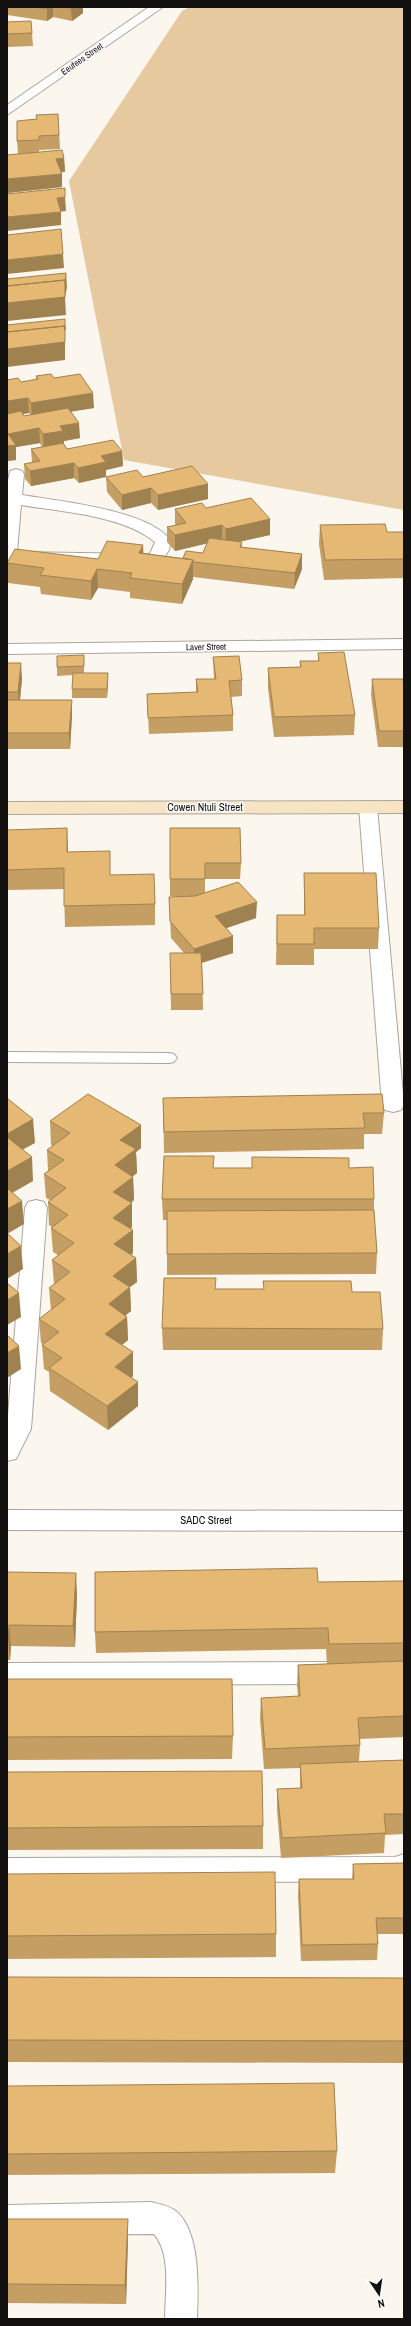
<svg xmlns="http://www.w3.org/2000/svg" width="411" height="2326" font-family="'Archivo Narrow',sans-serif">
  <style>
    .green { fill: #e6c99e }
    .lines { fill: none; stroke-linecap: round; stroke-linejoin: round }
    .lane-casing { stroke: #aaa59e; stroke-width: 2 }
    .street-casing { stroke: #aaa59e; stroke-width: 2 }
    .secondary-casing { stroke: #aaa59e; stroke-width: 2 }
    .lane { fill: #fff; fill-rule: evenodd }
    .street { fill: #fff; fill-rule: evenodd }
    .secondary { fill: #f6e4c3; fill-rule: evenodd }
    .wall { fill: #c59e63; fill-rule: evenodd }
    .shaded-wall { fill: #a08150 }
    .building { fill: #e5b873; stroke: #a08150 }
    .labels { text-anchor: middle; stroke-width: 3; stroke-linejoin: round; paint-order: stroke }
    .far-street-label { font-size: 9px; fill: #13110f; stroke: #fff }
    .street-label { font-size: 11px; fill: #13110f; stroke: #fff }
  </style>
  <rect width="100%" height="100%" fill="#fbf6ee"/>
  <!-- green -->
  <path class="green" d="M190,7H404V510L124,460L69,181L182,11Z"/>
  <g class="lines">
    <!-- lane casing -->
    <g class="lane-casing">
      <path id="lane" d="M7,1052L169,1053L174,1054L177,1058L174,1062L169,1063L7,1062Z"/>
    </g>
    <!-- street casing -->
    <g class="street-casing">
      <path id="street" d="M149,7H163L7,115V105Z
        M16,469L22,471L24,474L22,495C58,501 150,510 171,541L169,550L161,562L144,564L17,562L15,576L13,580L7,581V486L10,471ZM21,505C62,512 122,515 155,542L150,554H144L17,552Z
        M404,639V649L7,654V644Z
        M368,801L375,803L377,807L404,1105L401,1110L393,1112L385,1110L382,1105L359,807L361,803Z
        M36,1200L44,1202L47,1208L31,1429L16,1459L7,1461V1427L25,1208L28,1202Z
        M7,1510L404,1511V1531L7,1530Z
        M327,1662L336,1665L340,1673L336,1681L327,1684L7,1685V1663Z
        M404,1854V1878L395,1881L7,1884V1858L395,1857Z
        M151,2202C159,2204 171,2206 177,2212C201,2234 198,2289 197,2319H165C165,2293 172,2255 154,2234L7,2235V2205Z"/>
    </g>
    <!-- secondary casing -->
    <g class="secondary-casing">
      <path id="secondary" d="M404,801V813L7,814V802Z"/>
    </g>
    <!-- lane -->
    <use href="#lane" class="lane"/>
    <!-- street -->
    <use href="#street" class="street"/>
    <!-- secondary -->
    <use href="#secondary" class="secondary"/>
  </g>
  <!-- wall -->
  <path class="wall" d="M7,7H83V13L72,21L53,17L47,21L7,15Z
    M7,22L32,33L33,46L7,47Z
    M58,114L60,149L39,150V152L64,158L65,172H61L62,187L7,193V155L18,154L17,141L36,119Z
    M36,376L54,378L94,408L71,411L80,438L64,441V444L67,449L122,451L123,466L106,470L79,483L74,478L31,486L25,479L24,464L32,462L31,449L42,447L40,443L16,447V460L7,461V380L21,382L36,380ZM29,413L30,415L24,416L23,414Z
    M106,477H143L208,484V499L158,510L151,503L122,510L107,492Z
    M206,508L270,519V535L238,542H242V547L302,554V569L294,589L193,577V579L182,604L130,598V592L98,588L91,600L41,594L40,587L8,583L7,563L98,559L143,553L183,558L203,553L207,543L175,551L167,542V527L176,525L175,524V509Z
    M320,525L387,532H404V578L324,580L319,544Z
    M318,653L355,715L354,735L274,737L268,688V668L300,667V661H318Z
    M213,657L242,680V696L231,697L233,715V731L149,734L147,694L196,692V679H214Z
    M7,663L22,679L20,700H72V716L70,749H7Z
    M84,664V673H108V682L107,698H72V689L73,675L57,676V667Z
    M372,679L404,688V747H378L371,695Z
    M170,828L241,863L240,879H205V893L256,918L226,928L233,953L202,963L203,1010H171L170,953H184L171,938L169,897L195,896H170Z
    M7,830L68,852L110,875L155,904V925L65,927L64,889L7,890Z
    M304,873L379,928L378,949H314V965H276L277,915H304Z
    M163,1098L384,1113L382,1134H364V1149L164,1153Z
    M50,1121L141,1125V1148L136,1152L137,1173L133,1176L134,1200L131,1203H132V1227L131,1228L133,1253L131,1255L136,1258L137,1282L130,1287L131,1311L125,1315L127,1317L128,1340L122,1345L133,1352V1376L131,1378L138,1406L108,1430L50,1391L49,1372L44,1369L42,1345L43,1344L41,1343L39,1319L51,1310L49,1288L54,1284L52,1260L58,1255L53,1252L51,1228L52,1227L49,1225L48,1202L50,1200L46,1198L44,1174L48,1171L47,1150L53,1146L51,1145Z
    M252,1157L349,1168L374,1199V1210L377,1253L376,1274L167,1275V1220H163L162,1199L214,1168H252Z
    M216,1289L352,1292L383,1329L382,1350H163L162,1328Z
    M7,1572L77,1594L75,1647L11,1646L10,1660H7Z
    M404,1581V1737L360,1739V1745L359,1761L404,1760V1834L385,1835L384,1853L281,1858L277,1810V1789L300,1788V1768L264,1769L260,1719L261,1698L298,1697L297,1686L298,1665L327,1664L326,1649L96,1653L95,1632Z
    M7,1679L233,1736L232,1759L7,1760Z
    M7,1772L263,1826V1849L7,1850Z
    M404,1863V1934H377L378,1944L377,1960L301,1961L298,1895L299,1879H352L353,1864Z
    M7,1874L276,1934V1957L7,1959Z
    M7,1977L404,1978V2063L7,2062Z
    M7,2086L337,2151L335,2173L7,2175Z
    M7,2219L128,2238L126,2304L7,2303Z"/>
  <!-- shaded-wall -->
  <path class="shaded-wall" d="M49,7H53V17L47,21V9Z
    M74,7H83V13L72,21L71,8Z
    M64,158L65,172H57L56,159Z
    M62,174V187L7,193V179Z
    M65,197L66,211L57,212V198Z
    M61,212V225L7,231V217Z
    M63,254L64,268L7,274V260Z
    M66,273L67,287L65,298L66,315L7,321V290Z
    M65,319V360L7,367V336Z
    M93,393L94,408L32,418L31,403Z
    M28,398L29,413L8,416L7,401Z
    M79,423L80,438L64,441V446L44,449L43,434L60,426Z
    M39,428L40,443L16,447V460L7,461V446L8,434Z
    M122,451L123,466L106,470V477L79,483L78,468L101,456Z
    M74,463V478L31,486L30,471Z
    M208,484V499L158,510V495Z
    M151,488V503L122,510V495Z
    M270,519V535L225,545L226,529Z
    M222,525V540L175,551V535Z
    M143,545L144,565L139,553Z
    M302,554V569L294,589L295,573Z
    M193,560V579L182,604V584Z
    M97,569L98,588L91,600V581Z
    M21,663L22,679L19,708L18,692Z
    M108,673V682L107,698V689Z
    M72,700V716L70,749L69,733Z
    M67,828L68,849V872L67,852Z
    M257,902L256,918L215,932V916Z
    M233,936V953L194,965V949Z
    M33,1119L35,1143L7,1158V1134Z
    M141,1125V1148L136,1152L137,1173L116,1189L115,1165L120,1140Z
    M32,1157L33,1181L7,1196V1171Z
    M133,1177L134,1200L114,1216L113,1192Z
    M22,1201L24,1224L7,1234V1209Z
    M132,1203V1227L114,1241L113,1218Z
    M133,1230V1253L115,1268L114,1244Z
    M21,1246L23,1269L7,1279V1254Z
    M136,1258L137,1282L130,1287L131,1311L110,1328L109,1304L113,1276Z
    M19,1293L21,1317L7,1325V1300Z
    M127,1317L128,1340L106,1358L105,1334Z
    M19,1346L21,1369L7,1378V1353Z
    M133,1352V1376L116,1391L115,1367Z
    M138,1382V1406L108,1430L107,1406Z
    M76,1573L77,1594L75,1647L73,1626Z
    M9,1625L11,1646L10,1660L8,1639Z
    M128,2219V2238L126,2304L125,2285Z"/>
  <!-- building -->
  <path class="building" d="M35,7H49L47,9Z
    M63,7H74L71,8Z
    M31,21L32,33L7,34V22Z
    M58,114L59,135L39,136V140L17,141V121L37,119L36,115Z
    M62,150L64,158L56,159L62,174L7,179V155Z
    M65,188V197L57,198L61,212L7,217V194Z
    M61,229L63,254L7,260V235Z
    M66,273L65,284V280L7,286V279Z
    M65,280V297L7,303V286Z
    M65,319V330V326L7,332V325Z
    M65,326V342L7,349V332Z
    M51,374L54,378L80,374L93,393L31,403L28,398L7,401V380L18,378L21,382L38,379L36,376Z
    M68,408L79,423L60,426L63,431L43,434L39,428L8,434L16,445L7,446V414L21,411L24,416Z
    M113,440L122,451L101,456L106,462L78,468L74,463L30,471L24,464L40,461L31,449L63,443L67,449Z
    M192,466L208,484L158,495L151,488L122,495L106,477L137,470L143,477Z
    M251,498L270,519L226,529L222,525L175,535L167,527L186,523L175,509L202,503L206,508Z
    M385,524L387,532H404V559L325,560L320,525Z
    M209,538L242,542L240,547L302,554L295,573L193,562V560L183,558L186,551L203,553Z
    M107,541L143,545L139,553L193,560L182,584L130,578L132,573L97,569L91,581L40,575L44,568L7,563L15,549L98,559Z
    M344,652L355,715L274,717L268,668L301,667L300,661H319L318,653Z
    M84,655V666L57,667V656Z
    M239,656L242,680L229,681L233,715L148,718L147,694L198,692L196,679H216L213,657Z
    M7,663H21L18,692H7Z
    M73,673H108L107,689H72Z
    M372,679H403L404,688V731H379Z
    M7,700H72L69,733H7Z
    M67,828V852L110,851V875L154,874L155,904L64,906V868L7,870V830Z
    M170,828H240L241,863H205V879H170Z
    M304,873H376L379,928H314V944H277V915H305Z
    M238,882L257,902L215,916L233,936L194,949L170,921L169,897L195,896Z
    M170,953H201L203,994H171Z
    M88,1094L141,1125L120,1140L136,1149L115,1165L133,1177L113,1192L132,1203L113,1218L133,1230L114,1244L136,1258L113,1276L130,1287L109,1304L127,1317L105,1334L133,1352L115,1367L138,1382L107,1406L49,1368L62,1358L42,1345L59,1332L39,1319L65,1299L49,1288L70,1272L52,1260L74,1243L51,1228L68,1215L48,1202L66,1188L44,1174L64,1160L47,1150L70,1133L50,1121Z
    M382,1094L384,1113H363L365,1128L164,1132L163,1098Z
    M7,1098L33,1119L7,1134Z
    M7,1137L32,1157L7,1171Z
    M164,1156H214L213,1168H252V1157L349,1158V1168L373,1167L374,1199H162Z
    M7,1188L22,1201L7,1209Z
    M374,1210L377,1253L167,1254V1211Z
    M7,1233L21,1246L7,1254Z
    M164,1278H216L215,1289H264L263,1281H351L352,1292H380L383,1329L162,1328Z
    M7,1283L19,1293L7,1300Z
    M7,1335L19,1346L7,1353Z
    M317,1568L318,1582L404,1581V1643L329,1644L328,1628L95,1632V1572Z
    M7,1572L76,1573L73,1626L9,1625L8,1639H7Z
    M404,1661V1716L358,1718L360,1745L265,1749L261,1698L300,1696L298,1665Z
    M7,1679H232L233,1736L7,1737Z
    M404,1760V1814H384L386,1833L282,1838L277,1789L302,1788L300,1764Z
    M262,1771L263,1826L7,1828V1772Z
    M404,1863V1918H376L378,1944L302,1945L299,1879H354L353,1864Z
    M275,1872L276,1934L7,1936V1874Z
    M7,1977L404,1978V2041L7,2040Z
    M334,2083L337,2151L7,2154V2086Z
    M7,2219H128L125,2285L7,2284Z"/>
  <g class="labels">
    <!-- far-street labels -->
    <g class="far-street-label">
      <text transform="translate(82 59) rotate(-35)" y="3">Eeufees Street</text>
      <text transform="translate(206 647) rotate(-1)" y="3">Laver Street</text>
    </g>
    <!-- street labels -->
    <g class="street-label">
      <text x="205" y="811">Cowen Ntuli Street</text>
      <text x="206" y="1524">SADC Street</text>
    </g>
  </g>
  <!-- border -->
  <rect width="411" height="2326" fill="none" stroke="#13110f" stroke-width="16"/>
  <!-- north arrow -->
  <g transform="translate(379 2294) rotate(167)" stroke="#ffffff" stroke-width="3" paint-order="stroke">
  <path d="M0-3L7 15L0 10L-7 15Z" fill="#13110f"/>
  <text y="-6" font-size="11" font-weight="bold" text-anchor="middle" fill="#13110f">N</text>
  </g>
</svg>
